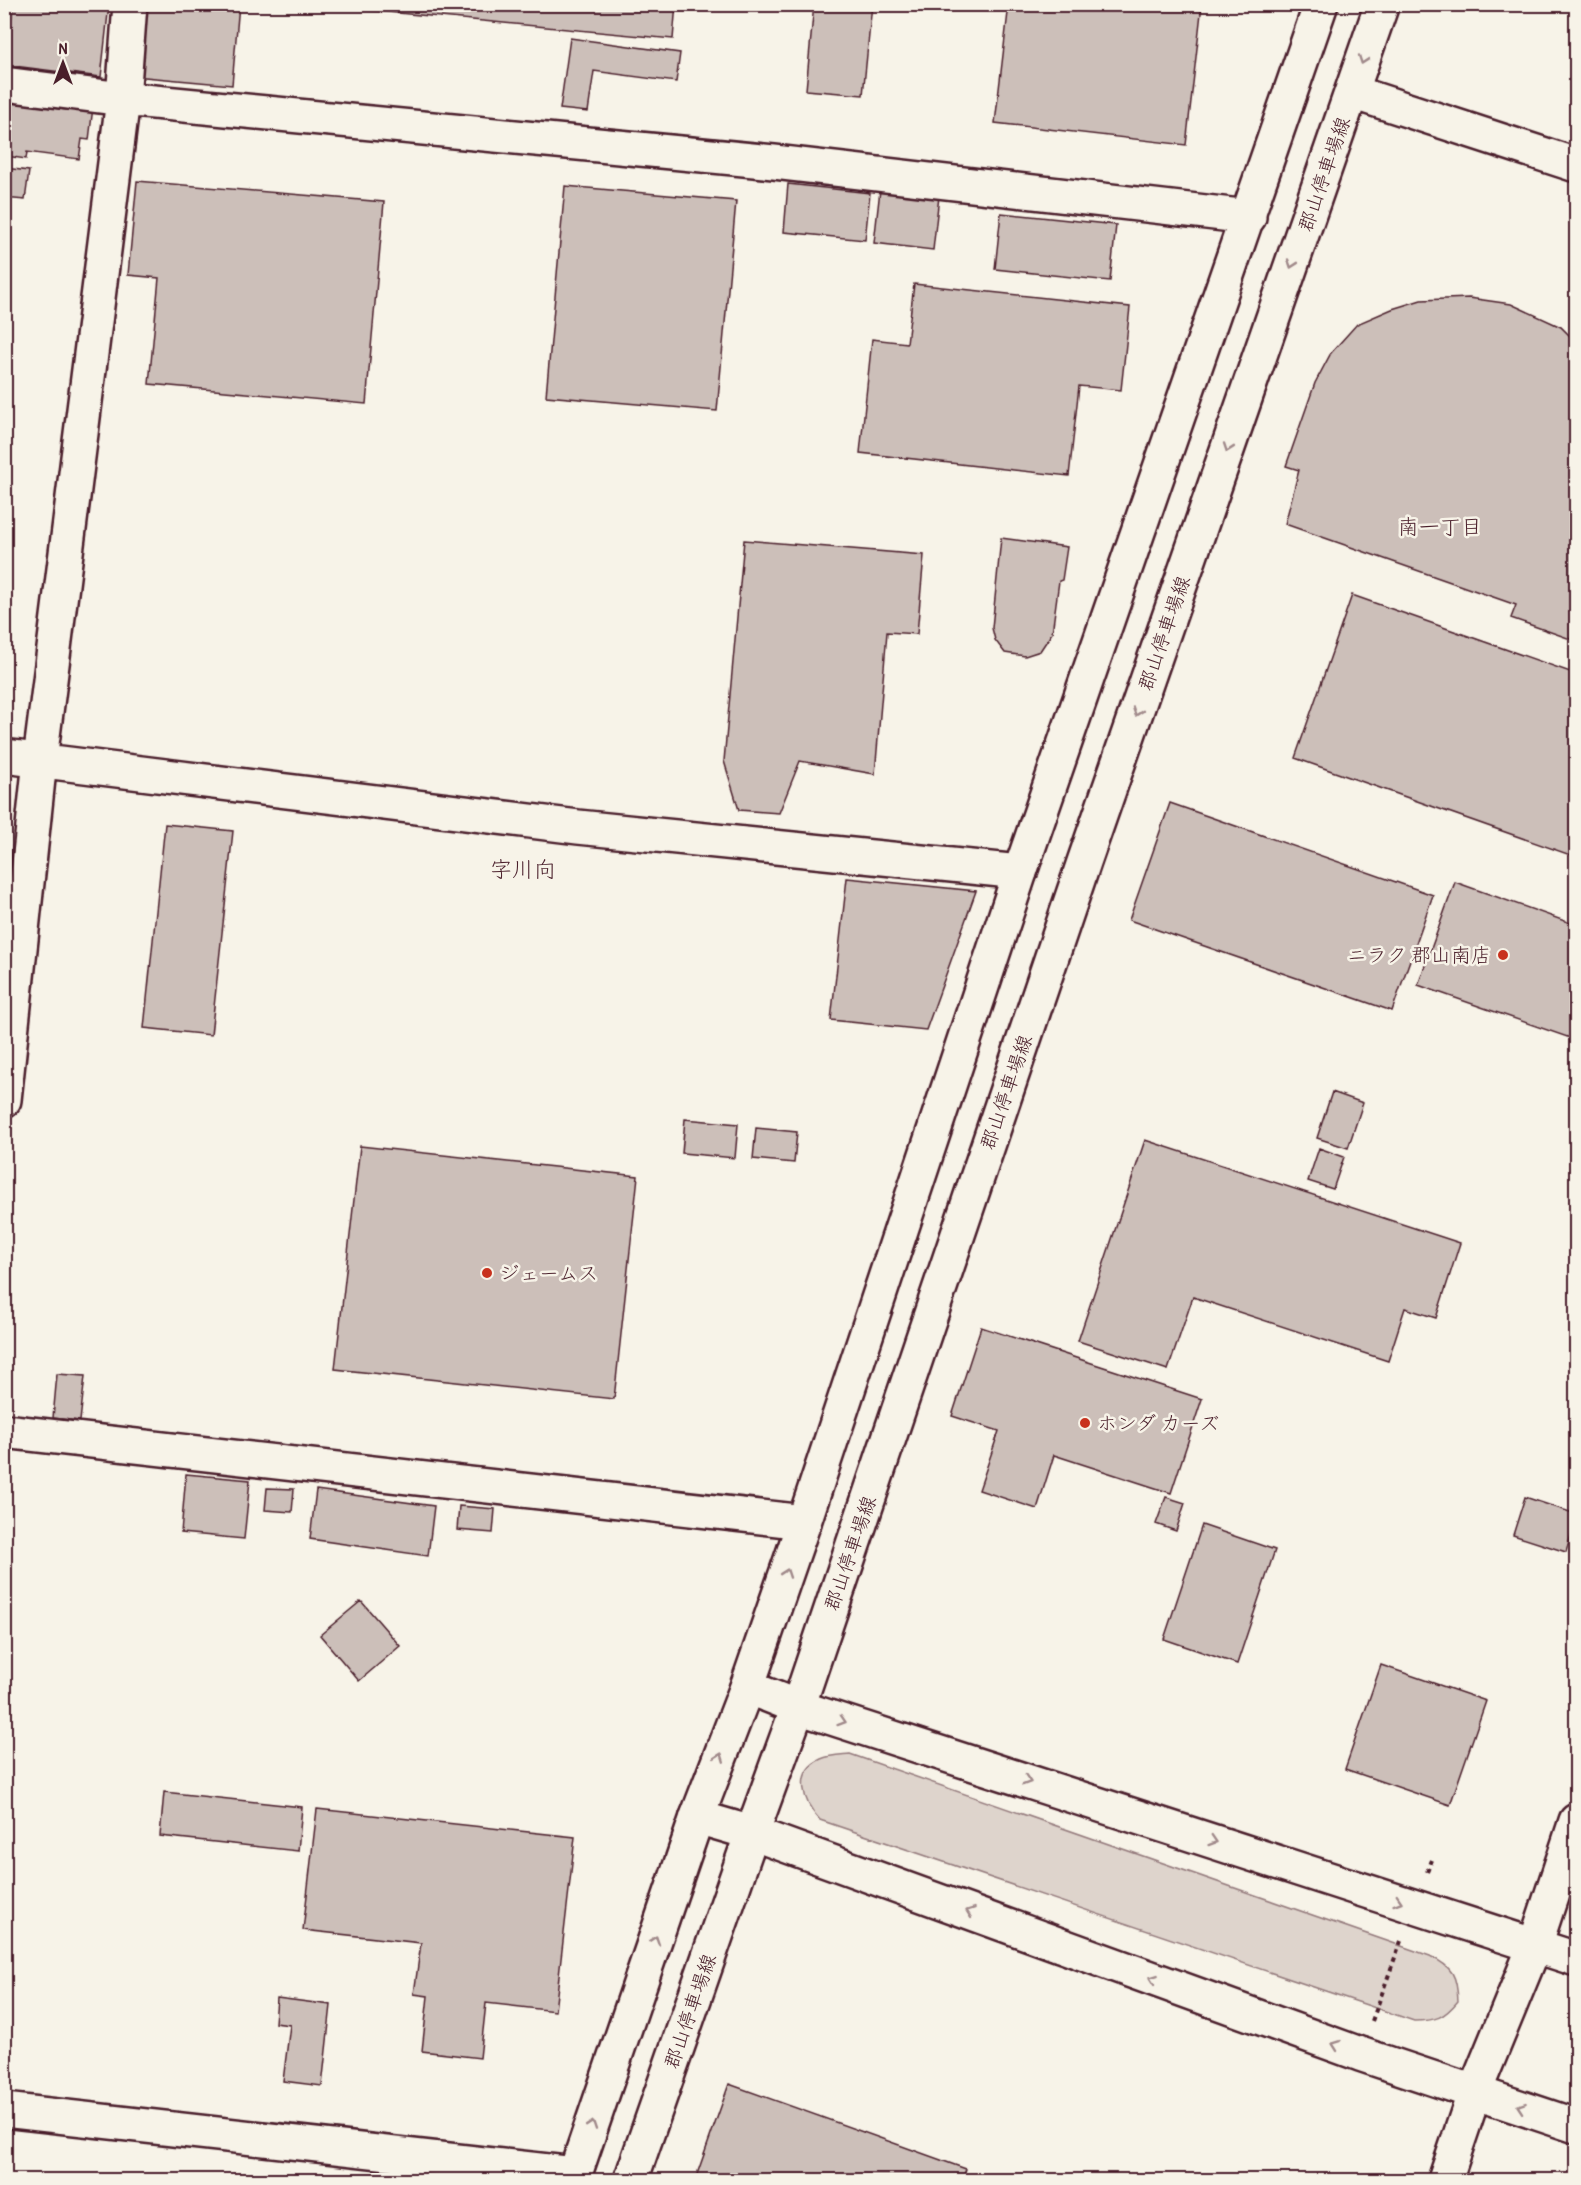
<svg xmlns="http://www.w3.org/2000/svg" width="1581" height="2185" font-family="'Patrick Hand','Klee One',sans-serif">
  <style>
    .green { fill: #ded4cc; stroke: #947a7c; stroke-width: 1.5 }
    .building { fill: #ccbfb9; stroke: #4a1f2b; stroke-width: 1.5 }
    .lines { fill: none; stroke-linecap: round; stroke-linejoin: round }
    .minor-casing { stroke: #4a1f2b; stroke-width: 38 }
    .tertiary-casing { stroke: #4a1f2b; stroke-width: 38 }
    .primary-casing { stroke: #4a1f2b; stroke-width: 38 }
    .path { stroke: #4a1f2b; stroke-width: 4; stroke-dasharray: 4.5 4.5; stroke-linecap: butt }
    .minor { stroke: #f7f3e8; stroke-width: 33 }
    .tertiary { stroke: #f7f3e8; stroke-width: 33 }
    .primary { stroke: #f7f3e8; stroke-width: 33 }
    .oneway { stroke: #a0898a }
    .poi-dot { fill: #c8321e; stroke: #f7f3e8; stroke-width: 2 }
    .labels { text-anchor: middle; stroke-width: 5; stroke-linejoin: round; paint-order: stroke }
    .street-label { font-size: 20px; fill: #4a1f2b; stroke: #f7f3e8 }
    .poi-label { font-size: 20px; fill: #4a1f2b; stroke: #f7f3e8; text-anchor: start }
    .neighbourhood-label { font-size: 21px; fill: #4a1f2b; stroke: #f7f3e8 }
    .quarter-label { font-size: 22px; fill: #4a1f2b; stroke: #f7f3e8 }
  </style>
  <rect width="100%" height="100%" fill="#f7f3e8"/>
  <filter id="ink" filterUnits="userSpaceOnUse"><feTurbulence type="fractalNoise" baseFrequency=".0167" numOctaves="2"/><feDisplacementMap in="SourceGraphic" scale="12" xChannelSelector="R" yChannelSelector="G"/><feConvolveMatrix kernelMatrix="1 2 1 2 8 2 1 2 1" color-interpolation-filters="sRGB"/></filter>
  <g filter="url(#ink)">
    <!-- green -->
    <path class="green" d="M850,1754L1430,1956C1453,1967 1457,1976 1458,2001C1444,2018 1436,2021 1414,2021L820,1820C803,1802 793,1772 821,1759C830,1755 841,1755 850,1754Z"/>
    <!-- building -->
    <path class="building" d="M13,4H109L101,77L6,65Z
      M140,4H239L232,85L134,76Z
      M368,4H676L673,39L367,10Z
      M814,4H872L863,95L806,90Z
      M1009,4H1202L1186,145L995,123Z
      M570,38L680,53L676,82L594,71L588,112L560,109Z
      M4,101L66,110L67,104L93,107L89,140L82,139L79,159L27,152L26,159L6,156Z
      M4,168L29,171L25,200L4,198Z
      M137,181L384,202L366,404L149,384L159,278L128,275Z
      M788,184L870,193L865,240L784,232Z
      M565,186L736,201L717,411L546,396Z
      M880,190L939,196L933,250L874,243Z
      M1001,213L1116,225L1110,281L995,269Z
      M914,284L1130,307L1121,390L1079,386L1069,476L860,453L872,339L907,343Z
      M1469,298L1511,304L1561,327L1576,342V641L1511,618L1516,605L1285,524L1299,470L1286,466L1315,383L1331,353L1357,324L1392,309L1421,300Z
      M1001,538L1067,547L1062,580L1059,581L1052,633L1040,651L1025,656L1005,653L995,640L992,628Z
      M744,540L924,555L917,634L887,632L875,774L800,761L779,813L739,810L724,761Z
      M1352,595L1576,674V857L1295,758Z
      M1170,803L1433,895L1392,1011L1129,920Z
      M165,824L233,831L211,1035L144,1028Z
      M847,878L976,891L926,1030L831,1020Z
      M1455,882L1576,925V1040L1418,985Z
      M1332,1092L1363,1103L1348,1148L1317,1138Z
      M685,1119L738,1124L735,1158L682,1153Z
      M756,1128L797,1132L794,1163L753,1159Z
      M1145,1140L1460,1243L1436,1318L1405,1308L1388,1361L1193,1297L1168,1370L1078,1341Z
      M360,1146L638,1176L614,1399L335,1369Z
      M1319,1148L1344,1157L1333,1189L1308,1181Z
      M981,1327L1202,1399L1171,1493L1054,1455L1037,1509L979,1490L999,1431L952,1416Z
      M57,1374L85,1376L80,1421L53,1418Z
      M186,1474L250,1480L244,1539L181,1533Z
      M267,1488L294,1489L292,1512L265,1510Z
      M316,1490L434,1506L428,1556L310,1539Z
      M1166,1497L1185,1503L1176,1531L1156,1524Z
      M1525,1497L1576,1514V1519L1566,1552L1513,1535Z
      M459,1506L495,1509L493,1533L457,1530Z
      M1202,1525L1275,1550L1237,1664L1164,1639Z
      M361,1601L400,1646L359,1681L320,1635Z
      M1381,1665L1486,1701L1450,1805L1345,1769Z
      M164,1792L302,1807L298,1851L160,1836Z
      M317,1809L575,1837L555,2011L486,2003L480,2058L422,2051L428,1996L414,1994L421,1943L303,1930Z
      M277,1998L331,2005L322,2086L283,2081L290,2025L275,2023Z
      M729,2084L966,2169L962,2180H695Z"/>
    <g class="lines">
      <!-- minor casing -->
      <g class="minor-casing">
        <path id="minor" d="M4,84L123,99L774,162L1249,217
          M4,756L578,827L1020,872
          M4,1100L40,760L123,99L130,4
          M4,1431L804,1522
          M747,1687L798,1707L1576,1959
          M697,1817L752,1833L1360,2054L1576,2126
          M4,2110L575,2174"/>
      </g>
      <!-- tertiary casing -->
      <g class="tertiary-casing">
        <path id="tertiary" d="M1352,92L1576,165
          M1445,2180L1475,2091L1535,1945L1576,1821"/>
      </g>
      <!-- primary casing -->
      <g class="primary-casing">
        <path id="primary" d="M573,2180L697,1817L747,1687L804,1522L1020,872L1321,4
          M631,2180L752,1833L798,1707L1084,862L1382,4"/>
      </g>
      <!-- path -->
      <path class="path" d="M1427,1872L1432,1860
        M1372,2021L1401,1941"/>
      <!-- minor -->
      <use href="#minor" class="minor"/>
      <!-- tertiary -->
      <use href="#tertiary" class="tertiary"/>
      <!-- primary -->
      <use href="#primary" class="primary"/>
    </g>
    <!-- one-way arrows -->
    <defs><path id="oneway-chevron" d="M-2-3.5L2.5 0L-2 3.5" fill="none" stroke-width="1.6" stroke-linecap="round" stroke-linejoin="round" transform="scale(1.5)"/></defs>
    <g class="oneway">
      <use href="#oneway-chevron" transform="translate(1363 60) rotate(109)"/>
      <use href="#oneway-chevron" transform="translate(1292 264) rotate(109)"/>
      <use href="#oneway-chevron" transform="translate(1228 448) rotate(109)"/>
      <use href="#oneway-chevron" transform="translate(1137 712) rotate(109)"/>
      <use href="#oneway-chevron" transform="translate(786 1573) rotate(-71)"/>
      <use href="#oneway-chevron" transform="translate(842 1721) rotate(18)"/>
      <use href="#oneway-chevron" transform="translate(720 1757) rotate(-69)"/>
      <use href="#oneway-chevron" transform="translate(1027 1781) rotate(18)"/>
      <use href="#oneway-chevron" transform="translate(1213 1841) rotate(18)"/>
      <use href="#oneway-chevron" transform="translate(1398 1901) rotate(18)"/>
      <use href="#oneway-chevron" transform="translate(970 1912) rotate(-160)"/>
      <use href="#oneway-chevron" transform="translate(655 1940) rotate(-71)"/>
      <use href="#oneway-chevron" transform="translate(1153 1979) rotate(-160)"/>
      <use href="#oneway-chevron" transform="translate(1336 2045) rotate(-160)"/>
      <use href="#oneway-chevron" transform="translate(1521 2107) rotate(-161)"/>
      <use href="#oneway-chevron" transform="translate(592 2125) rotate(-71)"/>
    </g>
  </g>
  <!-- markers -->
  <g class="poi-dot">
    <circle cx="1503" cy="955" r="6"/>
    <circle cx="487" cy="1273" r="6"/>
    <circle cx="1085" cy="1423" r="6"/>
  </g>
  <g class="labels">
    <!-- street labels -->
    <g class="street-label">
      <text transform="translate(1324 174) rotate(-71)" y="7">郡山停車場線</text>
      <text transform="translate(1164 633) rotate(-71)" y="7">郡山停車場線</text>
      <text transform="translate(1006 1092) rotate(-71)" y="7">郡山停車場線</text>
      <text transform="translate(850 1553) rotate(-71)" y="7">郡山停車場線</text>
      <text transform="translate(690 2011) rotate(-71)" y="7">郡山停車場線</text>
    </g>
    <!-- poi labels -->
    <g class="poi-label">
      <text x="1491" y="962" text-anchor="end">ニラク 郡山南店</text>
      <text x="499" y="1280">ジェームス</text>
      <text x="1097" y="1430">ホンダ カーズ</text>
    </g>
    <!-- neighbourhood labels -->
    <g class="neighbourhood-label">
      <text x="1440" y="534">南一丁目</text>
    </g>
    <!-- quarter labels -->
    <g class="quarter-label">
      <text x="523" y="877">字川向</text>
    </g>
  </g>
  <!-- margin -->
  <rect width="1581" height="2185" fill="none" stroke="#f7f3e8" stroke-width="24"/>
  <rect x="12" y="12" width="1557" height="2161" fill="none" stroke="#4a1f2b" stroke-width="2" filter="url(#ink)"/>
  <!-- north arrow -->
  <g transform="translate(63 63)" stroke="#f7f3e8" stroke-width="4.5" paint-order="stroke">
  <path d="M0-4.5L10 22L0 15L-10 22Z" fill="#4a1f2b"/>
  <text y="-9" font-size="16" font-weight="bold" text-anchor="middle" fill="#4a1f2b">N</text>
  </g>
</svg>
